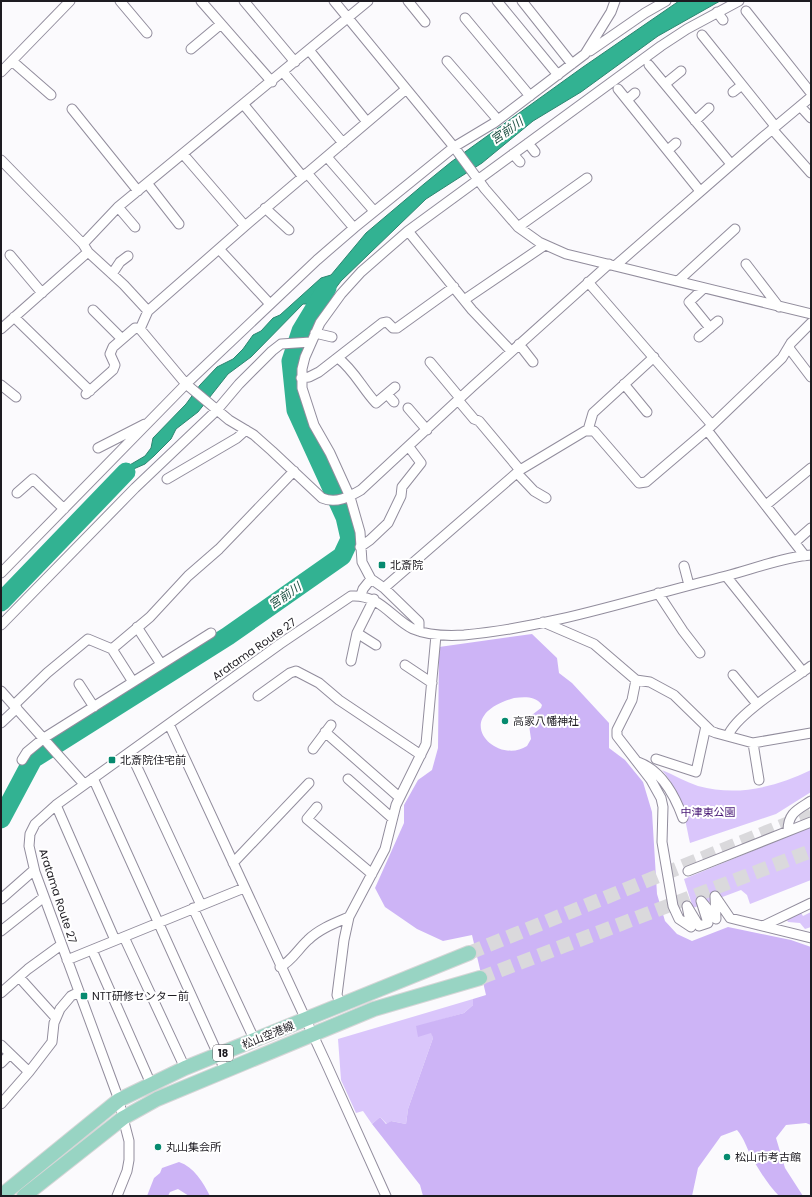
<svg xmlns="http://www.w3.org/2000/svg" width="812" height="1197" font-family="Poppins,'Noto Sans JP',sans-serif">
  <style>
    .green { fill: #dac6fb }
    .forest { fill: #cdb4f6; fill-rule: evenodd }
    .water { fill: #32b292; stroke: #2c8570 }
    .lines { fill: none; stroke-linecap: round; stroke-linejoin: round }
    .river { stroke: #32b292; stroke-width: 19 }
    .primary-tunnel { stroke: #dad9dc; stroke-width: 14; stroke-dasharray: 14 7; stroke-linecap: butt }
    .minor-casing { stroke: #928d9d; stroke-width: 11 }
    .primary-casing { stroke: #d6d6d7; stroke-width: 16 }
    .minor { stroke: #fff; stroke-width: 9 }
    .primary { stroke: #98d4c3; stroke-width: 14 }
    .poi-dot { fill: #068a6f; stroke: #fff; stroke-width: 1.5 }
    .labels { text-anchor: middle; stroke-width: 4; stroke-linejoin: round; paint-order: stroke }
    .shield { fill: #fff; stroke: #615f64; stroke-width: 1 }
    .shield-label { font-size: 10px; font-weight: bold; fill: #1d1b21 }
    .poi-label { font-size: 11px; fill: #1d1b21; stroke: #fff; text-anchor: start }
    .street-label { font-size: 11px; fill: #1d1b21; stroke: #fff }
    .park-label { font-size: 11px; fill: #461674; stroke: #fff }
    .water-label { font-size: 12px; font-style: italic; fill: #1c4f41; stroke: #fff }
  </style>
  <rect width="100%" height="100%" fill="#fbfafd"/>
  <!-- green -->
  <path class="green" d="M662,770C674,775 686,782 698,786C738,797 775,787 811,770V792L776,814L690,843C684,814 681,793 662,770Z
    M811,827V880L750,904L747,895L741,890L693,908L684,879Z
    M800,911L803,916L811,912V927L805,929L800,923L788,922L786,918Z
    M473,999V1005L464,1013L416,1027L432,1033L433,1038L408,1109L406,1124L391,1121L387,1124L380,1117L372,1124L363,1111L356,1113L341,1080L338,1039Z"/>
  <!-- forest -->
  <path class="forest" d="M532,634L557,658L559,673L572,683L609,723V748L625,760L643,782L652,812L657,894L665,921L677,934L692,941L728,927L791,940L811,947V1125L806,1123L786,1125L776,1138L785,1168L803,1196H779C767,1184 757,1167 749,1152C745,1143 743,1137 737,1130L721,1136L698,1168L692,1196H423L420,1185L372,1124L380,1117L386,1124L391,1121L406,1124L408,1109L433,1038L431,1033L418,1037L416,1026L464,1013L473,1005V999L486,995L472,935L443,941L417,929L385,907L375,888L404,823V805L418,780L432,770L438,748L439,647ZM514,698C525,697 535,696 542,705L541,708L528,718L531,739L527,746C497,766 447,717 514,698Z
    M179,1162C194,1167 203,1182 210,1196H189L178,1189L170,1192L168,1196H147L154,1178L160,1173L162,1168Z"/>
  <!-- water -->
  <path class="water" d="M720,1L658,36L581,92L533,121L482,163L426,199L341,281L317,313L308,304H303L251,357L228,374L198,412L176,429L171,439L154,456L145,464L129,471L111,492H107L114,481L128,466L145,456L151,448L153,438L186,404L200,385L217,367L233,359L243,349L253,335L261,331L273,318L280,315L321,278L331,275L366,233L424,184L451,162L583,67L679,1Z"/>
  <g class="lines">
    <!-- river -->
    <path class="river" d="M1,602L126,472
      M1,819L33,759L228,636L342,556L350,539L345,517L296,410L291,361L301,331L327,288"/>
    <!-- primary-tunnel -->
    <path class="primary-tunnel" d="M469,953L811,814
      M480,978L811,851"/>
    <!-- minor casing -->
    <g class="minor-casing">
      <path id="minor" d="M120,1L147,33
        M201,1L272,82
        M244,1L295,62
        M334,1L454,147L485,189L518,227L539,242L566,254L811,314
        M408,1L425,22
        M497,1L558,75
        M522,1L572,64
        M746,11L811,93
        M717,12L723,20
        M465,18L530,96
        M702,35L775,126
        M191,49L221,24
        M309,50L367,122
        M590,51L645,13L666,1
        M12,61L51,95
        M447,61L498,120
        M649,65L731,164
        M1,72L70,1
        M283,72L343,143
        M665,84L681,71
        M618,89L700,191
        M405,90L245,226L148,311L140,329L186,384L229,420L254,435L272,451L322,498C336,504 349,497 361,490L472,387L609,264
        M733,92L742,85
        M627,100L635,93
        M244,105L303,177
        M800,106L811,118
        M72,109L138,191
        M695,121L709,108
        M772,129L811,173
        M528,143L535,152
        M668,150L676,143
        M183,154L245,226
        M513,154L520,162
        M327,157L374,211
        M1,160L83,244L88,252L124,285L148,311
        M307,173L354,228
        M147,183L179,224
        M118,207L135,227
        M265,208L289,230
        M518,227L587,178
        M408,231L472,310L511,351
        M83,244L118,207L368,1
        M219,249L270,304
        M10,255L42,293
        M746,264L779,307
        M615,266L763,137L811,97
        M112,274L120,262L128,256
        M678,281L735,229
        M588,282L712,425
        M704,288L689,302L710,328
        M464,300L545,245
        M93,310L122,339
        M14,317L90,391
        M1,329L88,252
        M315,333L332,337
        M699,337L718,321
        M519,344L533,362
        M789,348L811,377
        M338,358C354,370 362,388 376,403L395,387
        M430,362L460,398
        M301,378L309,377L319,372L382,323L387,322L393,328H397L454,287
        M624,384L647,412
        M1,385L16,397
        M86,394L113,370L115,365L110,354L113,347L135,328L140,329
        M387,394L394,402
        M458,400L474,419L479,421L520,470
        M408,408L427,430
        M588,430L593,413L654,357
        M707,430L805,556
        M98,448L145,424
        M517,473L534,491L546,498
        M167,479L237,438L246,430
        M17,493L33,479L64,509
        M766,505L811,468
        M795,542L811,528
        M360,547L370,540L388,523L401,496L402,487L421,463L409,447
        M684,566L689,585
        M1,573L186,384L317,260L354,228L454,147L494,123L585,54L611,12L615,1
        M726,576L803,672
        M371,579L384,588L419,622V631
        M384,588L520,470L585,431H594L639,483L646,482L707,430L782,358L791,343L811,323
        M658,593L683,631L700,653
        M361,595L363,589L371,579L362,562L360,532L350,497L330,453L314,425L302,388V369L305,357L320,323L341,294L361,272L408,231L661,46L687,29L739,1
        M543,622L594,644L636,680L650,682L674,695L711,731L716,733L753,743L811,733
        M1,625L135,488L217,410L239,384L272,351L281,344L311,342
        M137,627L161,664
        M357,633L376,645
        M112,649L133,682
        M351,661L357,633L374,599
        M405,665L432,683
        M733,675L757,704
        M636,680L632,700L617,730V736L651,780L661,798L663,807L662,842L673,906L679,919L691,927L687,906L699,926L708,923L701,901L716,919L715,896L730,918L811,938
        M79,684L94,707
        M1,691L84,784
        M258,696L290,673L296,671L319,683L339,700L421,755
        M14,705L47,673L88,639L112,649L150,617L188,576L219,549L294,471
        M1,723L17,708
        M169,724L326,1063L386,1196
        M325,732L399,797
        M728,736C735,715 792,680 811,666
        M753,743L759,780
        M313,749L331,725
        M130,752L201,905
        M656,759L696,772L706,726
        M22,760L27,752L44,738L211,633
        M638,762C661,770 675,796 683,818
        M93,778L225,1070
        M348,779L392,818
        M56,805L115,940
        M317,807L307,819L372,874
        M788,831C788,813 797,810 811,801
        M233,863L309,783
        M688,871L811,822
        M1,899L34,870
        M193,908L255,1041
        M763,926L811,903
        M1,931L44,897
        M124,937L185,1068
        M92,950L151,1084
        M67,960L244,888
        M280,967C292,961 298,949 308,940C319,929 335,923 349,917
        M19,977L56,1018
        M1,993L28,969L61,945
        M341,1005L337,995L344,940L349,917L385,849L396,805L426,744L436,635
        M1,1045L29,1072L1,1104
        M1,1063L10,1054
        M29,1072L52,1042L54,1023L60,1009L71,996L79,992
        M117,1196L127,1171L129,1160V1141L123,1118L119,1100L35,872L29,846L30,834L35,824L56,805L280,644L351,596C380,594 391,618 413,629C429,636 447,636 464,635C553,627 640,597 726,576C753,569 784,557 811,555"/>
    </g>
    <!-- primary casing -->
    <g class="primary-casing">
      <path id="primary" d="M1,1196L119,1100L185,1068L469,953
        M24,1196L123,1118L157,1099L374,1009L480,978"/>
    </g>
    <!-- minor -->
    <use href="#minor" class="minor"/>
    <!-- primary -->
    <use href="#primary" class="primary"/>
  </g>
  <!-- markers -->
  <g class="poi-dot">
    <rect x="378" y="561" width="8" height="8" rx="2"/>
    <circle cx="505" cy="721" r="4"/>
    <rect x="108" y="756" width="8" height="8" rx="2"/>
    <rect x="80" y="992" width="8" height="8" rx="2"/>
    <circle cx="158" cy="1147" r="4"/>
    <circle cx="727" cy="1157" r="4"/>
  </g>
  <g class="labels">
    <!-- shield labels -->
    <rect class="shield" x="213" y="1045" width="20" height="16" rx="3"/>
    <g class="shield-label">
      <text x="223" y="1057">18</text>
    </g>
    <!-- poi labels -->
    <g class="poi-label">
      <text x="390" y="569">北斎院</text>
      <text x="513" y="725">高家八幡神社</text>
      <text x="120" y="764">北斎院住宅前</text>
      <text x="92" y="1000">NTT研修センター前</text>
      <text x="166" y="1151">丸山集会所</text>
      <text x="735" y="1161">松山市考古館</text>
    </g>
    <!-- street labels -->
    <g class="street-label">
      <text transform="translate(254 649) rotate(-35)" y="4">Aratama Route 27</text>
      <text transform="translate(58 896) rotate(72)" y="4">Aratama Route 27</text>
      <text transform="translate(268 1035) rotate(-22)" y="4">松山空港線</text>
    </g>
    <!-- park labels -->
    <g class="park-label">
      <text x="708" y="816">中津東公園</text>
    </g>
    <!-- water labels -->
    <g class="water-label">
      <text transform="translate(507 131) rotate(-35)" y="4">宮前川</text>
      <text transform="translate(285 596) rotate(-35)" y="4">宮前川</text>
    </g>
  </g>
  <!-- border -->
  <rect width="812" height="1197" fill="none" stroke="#1d1b21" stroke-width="4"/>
</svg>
